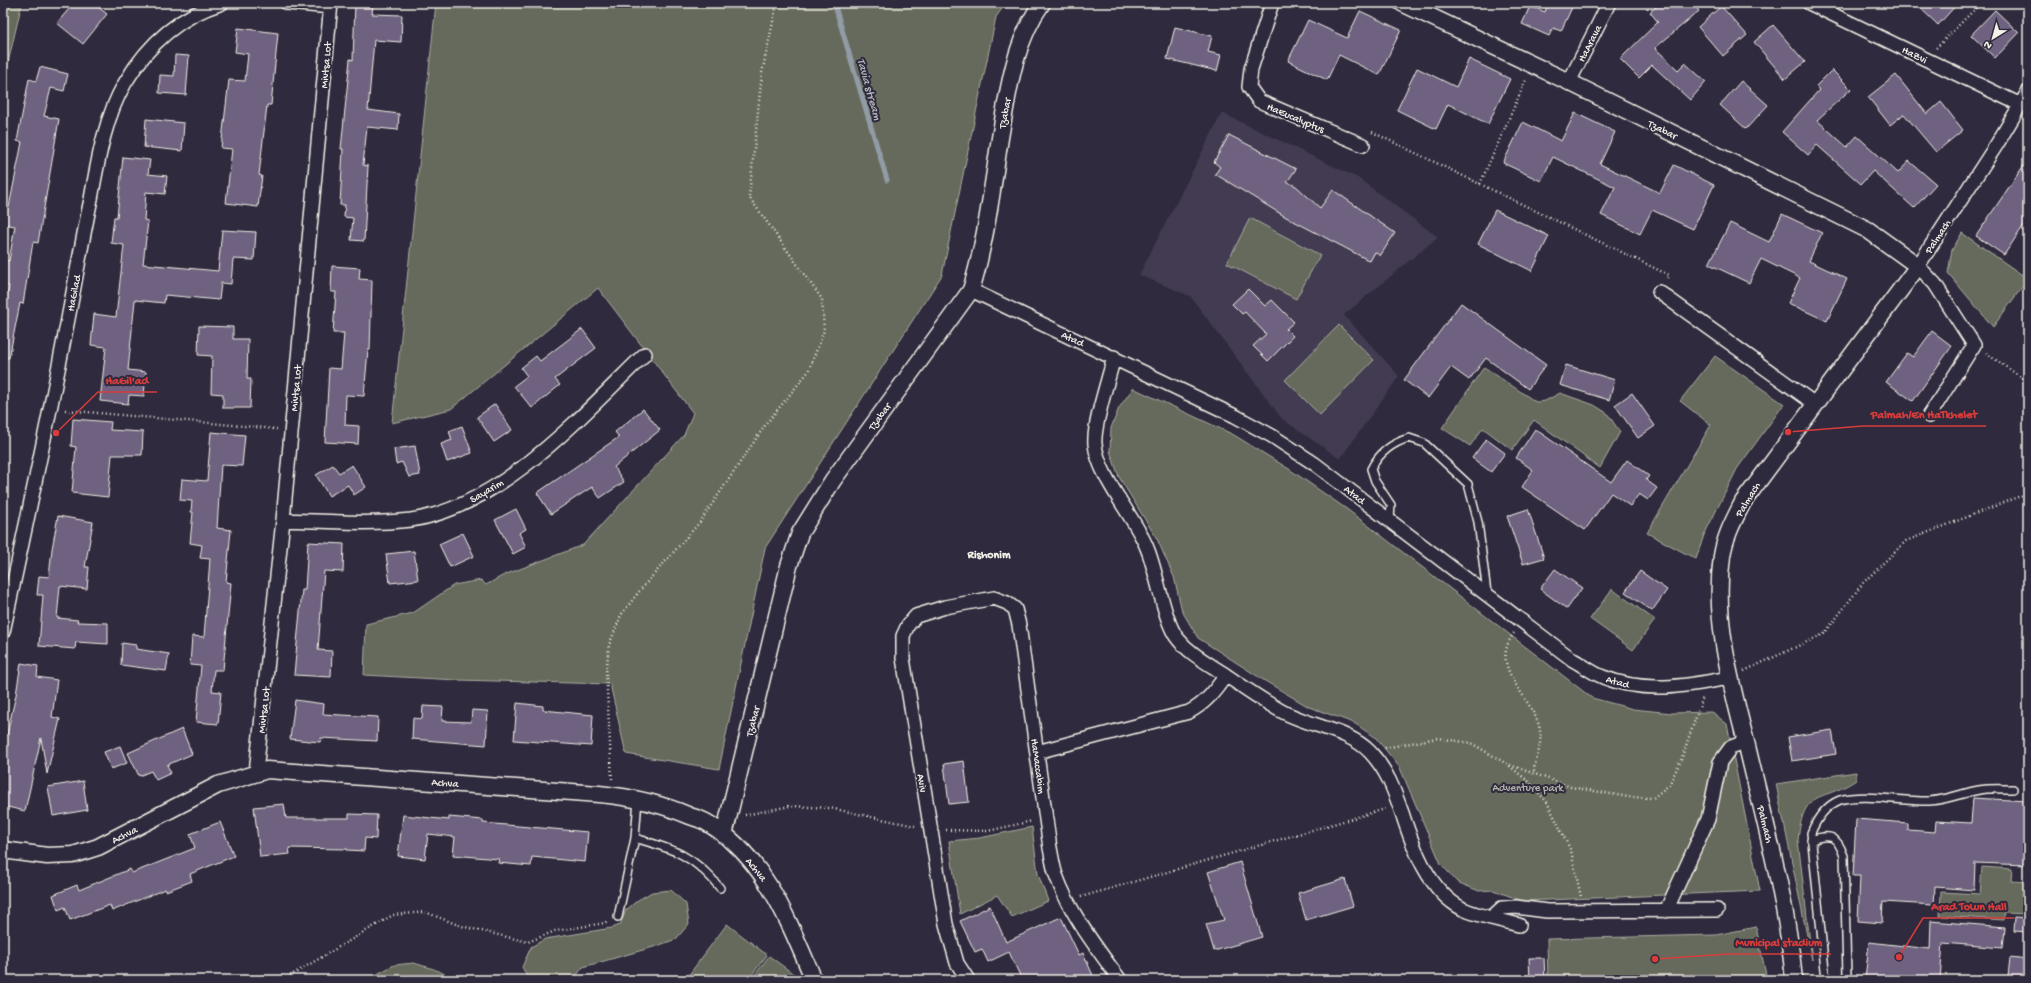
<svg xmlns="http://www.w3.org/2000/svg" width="2031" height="983" font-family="'Gochi Hand',sans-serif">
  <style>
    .built { fill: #423b51 }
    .green { fill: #656a5c; stroke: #acaea2 }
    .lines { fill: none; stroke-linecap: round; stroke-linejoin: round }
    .stream { stroke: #919ca6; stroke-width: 5 }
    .building { fill: #6e6280; stroke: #f4f1e8 }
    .service-casing { stroke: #f4f1e8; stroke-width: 10 }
    .minor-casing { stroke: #f4f1e8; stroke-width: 16 }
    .tertiary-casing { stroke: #f4f1e8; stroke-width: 19 }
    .path { stroke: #f4f1e8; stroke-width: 2.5; stroke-dasharray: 1 3; stroke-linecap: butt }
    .service { stroke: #2f2a3d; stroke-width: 7 }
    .minor { stroke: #2f2a3d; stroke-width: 13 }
    .tertiary { stroke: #2f2a3d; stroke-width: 16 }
    .labels { text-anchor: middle; stroke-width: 4; stroke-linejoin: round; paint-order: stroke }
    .street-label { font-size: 11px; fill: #f4f1e8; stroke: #2f2a3d }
    .park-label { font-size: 11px; fill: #b4b4a9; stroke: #2f2a3d }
    .water-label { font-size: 12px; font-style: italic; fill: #b2b8bc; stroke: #2f2a3d }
    .neighbourhood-label { font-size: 12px; font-weight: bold; fill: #f4f1e8; stroke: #2f2a3d }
    .leader { fill: none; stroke: #d93c3b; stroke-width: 1.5 }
    .callout-dot { fill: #d93c3b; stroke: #2f2a3d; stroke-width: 1.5 }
    .callout-label { font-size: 12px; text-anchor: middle; font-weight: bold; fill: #d93c3b; stroke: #2f2a3d; stroke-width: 4; stroke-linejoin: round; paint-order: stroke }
  </style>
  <rect width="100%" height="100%" fill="#2f2a3d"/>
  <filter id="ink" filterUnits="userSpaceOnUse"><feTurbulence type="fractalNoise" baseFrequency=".025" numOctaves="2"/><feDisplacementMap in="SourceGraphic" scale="8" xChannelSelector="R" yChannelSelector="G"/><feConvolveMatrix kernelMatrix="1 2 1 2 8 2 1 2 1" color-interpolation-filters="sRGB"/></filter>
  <g filter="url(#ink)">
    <!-- built -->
    <path class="built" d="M1222,113L1358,178L1438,237L1344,315L1399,376L1340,459L1282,419L1190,296L1139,275Z"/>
    <!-- green -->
    <path class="green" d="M3,3H22L3,84Z
      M436,3H1006L996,17L942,275L765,548L719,769L626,754L610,684L457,680L364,675L366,624L413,613L454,585L481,580L486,585L504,575L583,545L684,435L693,413L598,288L451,409L392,423Z
      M1250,218L1320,255L1296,299L1227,263Z
      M1962,233L2028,279L1993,327L1948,273L1952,250Z
      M1339,325L1374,360L1320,415L1285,380Z
      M1715,356L1784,404L1737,469L1704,535L1696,559L1647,533L1711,425L1680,401Z
      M1484,367L1536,402L1545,401L1560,393L1594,405L1607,413L1620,432L1600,468L1534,420L1512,450L1483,428L1470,446L1442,428Z
      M1133,388L1234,435L1289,469L1348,510L1592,698L1633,709L1672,713L1712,712L1727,724L1760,891L1523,901L1493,890L1479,891L1457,882L1441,864L1400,768L1376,738L1354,723L1309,707L1265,681L1198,638L1182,611L1174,577L1157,539L1119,477L1110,451L1111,428L1119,408Z
      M1612,589L1655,620L1633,650L1590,619Z
      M1856,772V780C1820,804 1804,786 1798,840L1812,960L1776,784Z
      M1032,827L1038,874L1048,901L1012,917L997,895L960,914L949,841L980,838Z
      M1982,867L2012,869L2011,881L2028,882V914L2005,913L2004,920L1940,916L1941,892L1980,894Z
      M671,890L686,904L689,924L676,939L657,946L583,967L573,980H529L522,967L531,947L545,939L612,928L620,925L626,910L638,900L652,892Z
      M727,924L767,955L748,980H685Z
      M1756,927L1767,980H1548L1547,939L1716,935Z
      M769,956L802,980H751Z
      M414,963C426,967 443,970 452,980H366L394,965Z"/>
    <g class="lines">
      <!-- stream -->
      <path class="stream" d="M834,3L887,180"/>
    </g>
    <!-- building -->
    <path class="building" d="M74,3H93L107,14L83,44L57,23Z
      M355,3L373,4L372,14L402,15L401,42L374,40L368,110L399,114L398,130L367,127L363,165L368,166L364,241L351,240L353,218L344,217L345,205H340L343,149H341L350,59L353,60Z
      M1548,3H1574L1561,31L1553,28L1549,36L1522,24L1530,6L1545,12Z
      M1661,3H1693L1699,11L1655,48L1678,70L1685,63L1706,82L1690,100L1652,65L1639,78L1620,59L1658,22L1650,12Z
      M1915,3H1958L1938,25Z
      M1721,6L1747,35L1723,56L1698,27Z
      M1995,10L2019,33L1995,58L1971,35Z
      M1360,11L1401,30L1379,75L1339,55L1327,80L1288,61L1308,20L1347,38Z
      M1773,25L1805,62L1785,79L1754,42Z
      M1175,27L1212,36L1208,52L1221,55L1217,71L1167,59Z
      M238,28L278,33L271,105H267L259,175L262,176L258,207L226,203L232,149L221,148L229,80L245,81L248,54L235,52Z
      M175,55L189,56L186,95L159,93L160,75L174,76Z
      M1469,59L1510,79L1488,124L1448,104L1436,129L1397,110L1417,68L1456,87Z
      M40,67L68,74L64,91L51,88L44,116L59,119L51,167L38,243L33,242L23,304L20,303L9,358H3V316L9,286L3,285V260L9,261L15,226L3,224V206L9,207L22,142L17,141L29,79L36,81Z
      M1832,70L1851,89L1817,120L1847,147L1857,136L1898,173L1909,161L1936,184L1914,208L1873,171L1861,184L1817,145L1808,155L1782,132L1819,90L1816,86Z
      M1896,75L1927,114L1941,102L1963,130L1936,152L1904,114L1890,125L1868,97Z
      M1741,81L1768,105L1746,129L1720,105Z
      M1575,113L1615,132L1600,164L1660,193L1674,165L1714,185L1693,229L1652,210L1640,234L1601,215L1615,187L1553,157L1541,181L1503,163L1523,122L1561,141Z
      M146,119L184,123L182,151L144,147Z
      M1229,135L1296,169L1287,182L1296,186L1320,208L1333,190L1395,233L1380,256L1375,252L1370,261L1286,217L1215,174L1220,167L1214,162Z
      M123,157L150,160L148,174L167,176L165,194L146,192L144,220L148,221L143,264L218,271L222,230L256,232L254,260L233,259L231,284L221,283L219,300L165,295L164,303L135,300L128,370L146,372L144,396L129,395L128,404L100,401L106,347L91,345L94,314L116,317L124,245L111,243L114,217H117Z
      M2028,159V219L2004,255L1976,236Z
      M1495,210L1549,236L1532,271L1478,244Z
      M1782,214L1822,233L1809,261L1847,279L1827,321L1788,303L1800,278L1761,259L1749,283L1709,264L1730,223L1769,242Z
      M332,266L360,268L359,279L372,280L370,350H368L364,396L346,395L345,425L359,426L358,444L325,442L329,368L341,369L344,333H333L336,292H331Z
      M1248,289L1265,306L1272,300L1294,322L1286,329L1293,336L1268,361L1253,346L1266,334L1245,312L1242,314L1232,304Z
      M1461,303L1546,365L1528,389L1486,358L1469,380L1451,367L1428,398L1404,380Z
      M199,326L233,327V339H248L247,379H251L250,408H223V394L211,393L212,356L198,355Z
      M582,329L596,348L555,379L560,385L532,408L514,386L527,376L521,368L536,356L540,361Z
      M1932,331L1952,346L1913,401L1886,382L1907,353L1913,357Z
      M1566,365L1615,380L1609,400L1560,385Z
      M1632,393L1655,426L1638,438L1615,405Z
      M495,404L512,430L494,442L477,417Z
      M643,409L660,430L614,467L624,482L600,498L592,487L551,514L537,493L619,437L615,432Z
      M73,419L111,422L110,430L143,432L142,455H112L108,497L72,493L76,447L71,446Z
      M462,426L472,453L447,462L441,444L452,440L449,431Z
      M1535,429L1611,482L1627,460L1649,476L1646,480L1657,488L1648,500L1639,494L1630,506L1611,493L1585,530L1522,487L1533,470L1516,458Z
      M211,432L245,435L242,466L221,465L217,528L231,530L226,582L231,583L223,670H214L212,691L221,692L218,724L196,722L201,666L190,665L192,636L204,637L210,559L200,558L202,545L190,543L193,512H191L192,501L180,500L182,479L207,481Z
      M1486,439L1505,453L1491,472L1472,458Z
      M415,446L420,475L409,477L402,462L396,464L394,449Z
      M333,465L339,473L352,465L366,487L354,495L348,485L329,496L316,475Z
      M516,509L526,529L519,533L526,547L513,554L495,520Z
      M1528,509L1544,558L1523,564L1507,516Z
      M58,516L93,522L85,567H89L87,589L60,586L57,618L78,620L77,622L108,623V644L76,642L75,649L39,646L43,595H37L39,576L49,577L52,549Z
      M463,533L474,556L450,567L439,544Z
      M308,542L344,544L343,572L324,571L318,650L332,651L331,677L294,675L302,590H305Z
      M414,551L418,580L390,583L386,554Z
      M1555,569L1582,588L1567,609L1540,589Z
      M1640,571L1667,590L1652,611L1625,592Z
      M122,643L136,645V649L169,654L166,671L121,665Z
      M21,663L38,666L37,677L57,680L52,717L60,719L47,774L41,738L25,811L3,806V751L16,695Z
      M295,700L324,704L323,714L378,717L377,741L321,738L320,742L290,739Z
      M517,703L543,706V710L593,715L591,746L514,740Z
      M423,706L443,707L442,721L471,722L472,710L488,711L486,745L412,739L413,718L422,719Z
      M182,729L192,754L167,765L171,773L156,780L151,771L139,776L128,753Z
      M1832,730L1836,754L1792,761L1788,737Z
      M120,746L127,763L111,769L104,752Z
      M964,761L969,802L949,804L944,764Z
      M83,781L87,810L53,816L48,787Z
      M1973,798L2028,801V865L1975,863L1974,890L1935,887L1934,905L1883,902L1882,923L1858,921L1860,876H1853L1856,819L1908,823V830L1935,832L1936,821L1971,823Z
      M284,804L286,818H349V814L377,815L376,839L365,838L364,851L347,850V849L289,848L290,854L260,857L254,807Z
      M403,815L449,820V817L483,820V823L588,832L585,862L532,857L531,866L498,863L499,859L453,855L455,837L428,834L425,859L398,856Z
      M220,822L234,856L190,874L192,881L166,891L165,889L112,911L110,905L70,920L65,907L58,910L53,895L77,885L79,890L130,869L132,873L195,848L190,834Z
      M1240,862L1262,937L1214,951L1206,924L1224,920L1208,872Z
      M1345,879L1353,906L1306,920L1298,893Z
      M990,906L1006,942L1061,917L1079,955L1083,953L1095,980H1022L1009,952L988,962L982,949L975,952L960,921Z
      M2015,917L2028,918V932L2014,931Z
      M1931,921L2005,927L2003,948L1943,943L1940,980H1865L1869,942L1930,949Z
      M1529,958H1544L1545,980H1530Z
      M2010,958L2028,960V978L2008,976Z"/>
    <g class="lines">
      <!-- service casing -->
      <g class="service-casing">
        <path id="service" d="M1390,520L1391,505L1375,481L1371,469C1379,453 1392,443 1409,438L1424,443L1468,484L1478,522L1487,593
          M635,838C673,849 694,855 720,888
          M1811,840C1831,833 1837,836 1844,856L1847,976
          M618,917L635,838L638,799
          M1826,980L1811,833C1817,818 1825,806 1840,800C1864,793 1904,802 1929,801C1947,800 1962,793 1979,790C1990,788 2002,789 2013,789"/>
      </g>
      <!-- minor casing -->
      <g class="minor-casing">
        <path id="minor" d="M287,3L331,7
          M1272,3L1251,69L1249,87L1259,101L1363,145
          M1809,3L2021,105
          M1569,82L1609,3
          M971,290L1235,416L1272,436L1315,464L1573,660C1583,665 1592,673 1603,677C1645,694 1686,686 1729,678
          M1659,292L1815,404
          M1114,357C1109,378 1093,425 1095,444C1098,477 1135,517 1147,548C1157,571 1164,623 1178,639C1189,653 1206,662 1221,672C1239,684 1257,697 1276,708C1304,726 1347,728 1370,752C1387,770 1394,790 1402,813C1413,847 1429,892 1463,909C1481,917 1501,920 1519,925
          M1929,416L1974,345L1935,284L1918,266L1997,144L2028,92
          M283,520C325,521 369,525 411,520C501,507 582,415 645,354
          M3,632C27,521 51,410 72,298C78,265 84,232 91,199C98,160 105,117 125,83C148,44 179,16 222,3
          M1037,752L1189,712C1206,703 1215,691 1226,675
          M256,772L283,520L331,3
          M1666,911L1708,819L1720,762L1731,747L1745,742
          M1491,918L1502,908L1516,907L1547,911L1717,910
          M968,980L957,963L946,924L903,658V636L908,625L916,616L945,607L994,598L1007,603L1015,609L1019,625L1050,848C1052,857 1053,867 1056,875C1070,914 1096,947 1120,980"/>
      </g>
      <!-- tertiary casing -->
      <g class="tertiary-casing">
        <path id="tertiary" d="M1402,3L1569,82L1868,230L1918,266L1743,502C1734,520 1725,536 1722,556C1713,620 1731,684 1747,746C1765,823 1787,901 1794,980
          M724,835L789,566L800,533L833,480L971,290C986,241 992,189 1000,138C1008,92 1014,42 1042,3
          M3,850L47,856L73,855L98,847L218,785L267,770L599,794C631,797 660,803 690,816C696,818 704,820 709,824C766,858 789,923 814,980"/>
      </g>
      <!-- path -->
      <path class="path" d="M1936,48L1981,3
        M1372,132L1669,275L1666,280
        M1480,184L1526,80
        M1986,353L2028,382
        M65,410L277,429
        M1514,633C1511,637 1508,642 1507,647C1497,674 1537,704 1540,731C1542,745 1536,760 1533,773
        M1744,671L1824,634L1863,583L1906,541L2028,493
        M1385,748L1437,738L1471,743L1507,764L1529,782L1547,802L1571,851L1581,897
        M1510,765L1571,787L1628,797L1653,798L1669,785L1681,760L1703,697
        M612,779L606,673L609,645L621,615L641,589L700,522L766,424L808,372L824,331L822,299L749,197L762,73L777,3
        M745,815L790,806L830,808L915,826
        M946,830L988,831L1032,821
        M1081,897L1385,809
        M283,980L393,915L425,912L461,926L528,942L555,931L605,923L608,920"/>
      <!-- service -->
      <use href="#service" class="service"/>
      <!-- minor -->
      <use href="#minor" class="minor"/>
      <!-- tertiary -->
      <use href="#tertiary" class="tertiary"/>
    </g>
  </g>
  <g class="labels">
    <!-- street labels -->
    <g class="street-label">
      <text transform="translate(1589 43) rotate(-63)" y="4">HaArava</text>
      <text transform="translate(1915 54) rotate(26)" y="4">HaZvi</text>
      <text transform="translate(325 65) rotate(-85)" y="4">Mivtsa Lot</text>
      <text transform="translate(1004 113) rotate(-80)" y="4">Tzabar</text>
      <text transform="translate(1296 117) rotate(23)" y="4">HaEucalyptus</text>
      <text transform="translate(1663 129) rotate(26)" y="4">Tzabar</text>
      <text transform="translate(1937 236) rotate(-57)" y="4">Palmach</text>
      <text transform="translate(73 293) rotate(-79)" y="4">HaGilad</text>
      <text transform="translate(1073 338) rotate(25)" y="4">Atad</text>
      <text transform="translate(295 388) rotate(-85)" y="4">Mivtsa Lot</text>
      <text transform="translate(879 416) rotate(-54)" y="4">Tzabar</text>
      <text transform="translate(486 490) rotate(-31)" y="4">Sayarim</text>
      <text transform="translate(1355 494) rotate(37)" y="4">Atad</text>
      <text transform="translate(1747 499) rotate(-59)" y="4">Palmach</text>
      <text transform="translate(1618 681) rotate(15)" y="4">Atad</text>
      <text transform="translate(263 710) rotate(-84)" y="4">Mivtsa Lot</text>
      <text transform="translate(752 721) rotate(-76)" y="4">Tzabar</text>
      <text transform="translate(1039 766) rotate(82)" y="4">HaMaccabim</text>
      <text transform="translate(445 782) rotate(4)" y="4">Achva</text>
      <text transform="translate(923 783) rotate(81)" y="4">Aviv</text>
      <text transform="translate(1766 824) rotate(76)" y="4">Palmach</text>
      <text transform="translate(124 834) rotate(-27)" y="4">Achva</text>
      <text transform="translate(757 869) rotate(51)" y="4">Achva</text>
    </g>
    <!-- park labels -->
    <g class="park-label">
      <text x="1528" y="791">Adventure park</text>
    </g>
    <!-- water labels -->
    <g class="water-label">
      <text transform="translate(870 89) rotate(74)" y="4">Tavia stream</text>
    </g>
    <!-- neighbourhood labels -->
    <g class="neighbourhood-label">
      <text x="989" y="558">Rishonim</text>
    </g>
  </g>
  <!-- callouts -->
  <path class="leader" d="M56 433L98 392H157M1788 432L1863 426H1986M1899 957L1923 918H2014M1655 959L1728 954H1831"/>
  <g class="callout-dot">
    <circle cx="56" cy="433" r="4"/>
    <circle cx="1788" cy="432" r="4"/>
    <circle cx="1899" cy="957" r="4"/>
    <circle cx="1655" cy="959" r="4"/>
  </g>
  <g class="callout-label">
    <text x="127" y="384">HaGil'ad</text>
    <text x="1924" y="418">Palmah/En HaTkhelet</text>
    <text x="1969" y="910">Arad Town Hall</text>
    <text x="1779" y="946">Municipal stadium</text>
  </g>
  <!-- margin -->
  <rect width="2031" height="983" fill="none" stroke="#2f2a3d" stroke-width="16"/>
  <rect x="8" y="8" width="2015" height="967" fill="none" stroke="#f4f1e8" stroke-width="1.5" filter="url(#ink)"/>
  <!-- north arrow -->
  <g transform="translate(1993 38) rotate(217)" stroke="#2f2a3d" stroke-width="3" paint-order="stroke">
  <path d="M0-3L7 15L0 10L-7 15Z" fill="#f4f1e8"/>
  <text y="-6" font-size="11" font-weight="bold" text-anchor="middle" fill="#f4f1e8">N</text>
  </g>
</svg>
